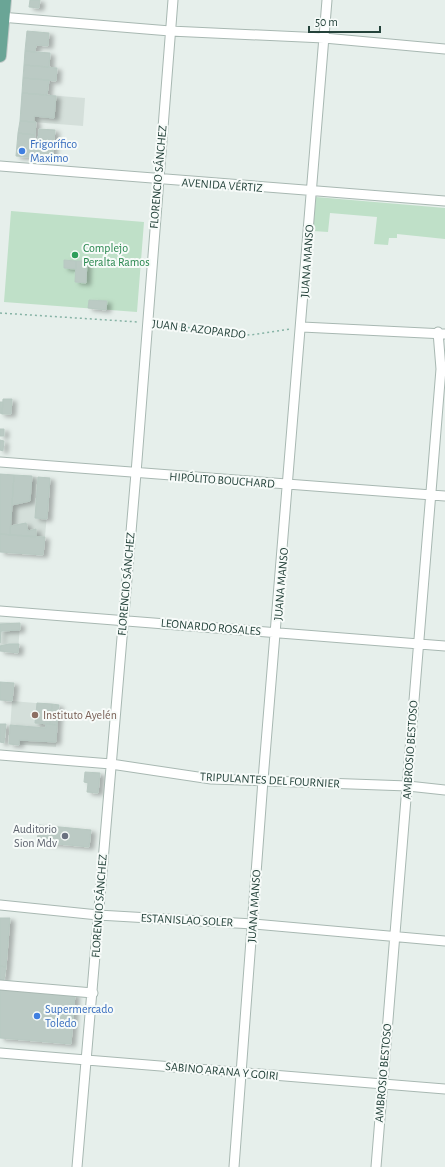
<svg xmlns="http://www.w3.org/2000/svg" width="445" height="1167" font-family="'Alegreya Sans',sans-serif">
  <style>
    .built { fill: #d4dfda }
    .green { fill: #bfe0c8 }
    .building { fill: #bbcac4; stroke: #b8c9c2; filter: url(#shadow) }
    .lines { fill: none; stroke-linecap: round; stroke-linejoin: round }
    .minor-casing { stroke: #a8b8b2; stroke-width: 11 }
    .major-casing { stroke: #c2cac8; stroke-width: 14 }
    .path { stroke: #86b3a5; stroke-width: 1.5; stroke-dasharray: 2 3; stroke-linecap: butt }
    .minor { stroke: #fff; stroke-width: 9 }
    .major { stroke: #6aa596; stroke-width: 12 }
    .shop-dot { fill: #3f7fe0; stroke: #f7fbf9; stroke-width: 1.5 }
    .leisure-dot { fill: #2e9e5b; stroke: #f7fbf9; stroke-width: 1.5 }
    .education-dot { fill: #8d6e63; stroke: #f7fbf9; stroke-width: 1.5 }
    .worship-dot { fill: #6b7280; stroke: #f7fbf9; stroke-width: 1.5 }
    .labels { text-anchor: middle; stroke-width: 4; stroke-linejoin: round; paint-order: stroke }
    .shop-label { font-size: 12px; fill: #366cbe; stroke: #f7fbf9; text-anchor: start }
    .street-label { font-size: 12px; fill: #24423a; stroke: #f7fbf9 }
    .leisure-label { font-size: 12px; fill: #27864d; stroke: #f7fbf9; text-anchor: start }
    .education-label { font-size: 12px; fill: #785e54; stroke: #f7fbf9; text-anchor: start }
    .worship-label { font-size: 12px; fill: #5b616d; stroke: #f7fbf9; text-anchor: end }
  </style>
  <defs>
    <filter id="shadow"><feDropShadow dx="4.5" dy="2.5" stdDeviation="2" flood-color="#0004"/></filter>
  </defs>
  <rect width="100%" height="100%" fill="#e6efeb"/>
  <!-- built -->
  <path class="built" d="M22,93L85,98L83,126L20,121Z
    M0,474L50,478L45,537L0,534Z
    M0,622L20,623L18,653L0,651Z
    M12,701L59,705L56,747L9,744Z"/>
  <!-- green -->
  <path class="green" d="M316,197L445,208V239L397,234V238H389L388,245L374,244L377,217L330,213L328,232L313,231Z
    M11,211L144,222L137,312L4,302Z"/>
  <!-- building -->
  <path class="building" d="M30,0H40L39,8L29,7Z
    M27,31L49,33L48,46L36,45L35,52L25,51Z
    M25,51L50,53L49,67L24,65Z
    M24,65L57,68L56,81L23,78Z
    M23,78L49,80L47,95L22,93Z
    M22,93L56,96L54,118L34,116V122L20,121Z
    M20,121L36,122L35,135L18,133Z
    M39,129L55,130L52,159L37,158Z
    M18,133L35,135L34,144L38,145L37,158L16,156Z
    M64,260L76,261V269L64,268Z
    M76,261H87L86,283L75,282Z
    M89,300L107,301L106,310L88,308Z
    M3,399H12L11,414H2Z
    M0,402H3L2,414L0,413Z
    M0,429H4V436H0Z
    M0,440L4,441L3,451L0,450Z
    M0,474L14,475L10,535L0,534Z
    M14,475L32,476L30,501L12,505Z
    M38,477L50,478L47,519L35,518Z
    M26,523L28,531L36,529V537L10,535V526Z
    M0,534L45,537L43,555L0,552Z
    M20,623V630L1,631L0,643V624Z
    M9,644H19L18,653L0,651V646Z
    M0,682L14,683L12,701L0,700Z
    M37,703L52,704L50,724L35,723Z
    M52,704L59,705L57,725L50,724Z
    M0,724H6L4,743L0,742Z
    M46,724L57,725L56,742L19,740V745L9,744L10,725L46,728Z
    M85,772L100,773L98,793L87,792L88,783L84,782Z
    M39,825L91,830L89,847L37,842Z
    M0,918H10L6,967L0,966Z
    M0,966L6,967L4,980H0Z
    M0,988L75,994L71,1044L0,1038Z"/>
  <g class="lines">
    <!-- minor casing -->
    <g class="minor-casing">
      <path id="minor" d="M0,17L170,31L324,38L445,49
        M0,166L445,201
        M302,327L445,334
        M0,462L445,496
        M0,611L445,646
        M0,755L111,764L211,779L408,786L445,790
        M0,905L98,915L253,924L445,941
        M0,985L93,993
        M0,1053L445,1089
        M77,1167L136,473L173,0
        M234,1167L263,780L327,0
        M376,1167L441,369L438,332"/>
    </g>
    <!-- major casing -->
    <g class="major-casing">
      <path id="major" d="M0,56L5,0"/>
    </g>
    <!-- path -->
    <path class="path" d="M0,313L138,322
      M158,324L250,335L291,329"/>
    <!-- minor -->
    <use href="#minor" class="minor"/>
    <!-- major -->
    <use href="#major" class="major"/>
  </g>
  <!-- markers -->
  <g class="shop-dot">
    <circle cx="22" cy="151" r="4"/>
    <circle cx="37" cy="1016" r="4"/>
  </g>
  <circle class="leisure-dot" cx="75" cy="255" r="4"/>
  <circle class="education-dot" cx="35" cy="715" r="4"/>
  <circle class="worship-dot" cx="65" cy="836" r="4"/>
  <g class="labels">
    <!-- shop labels -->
    <g class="shop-label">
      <text x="30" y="148">Frigorífico<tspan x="30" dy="14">Maximo</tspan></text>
      <text x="45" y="1013">Supermercado<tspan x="45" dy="14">Toledo</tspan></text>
    </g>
    <!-- street labels -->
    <g class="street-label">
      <text transform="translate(158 177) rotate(-85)" y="4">FLORENCIO SÁNCHEZ</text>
      <text transform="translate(222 185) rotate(4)" y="4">AVENIDA VÉRTIZ</text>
      <text transform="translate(307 261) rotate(-86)" y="4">JUANA MANSO</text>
      <text transform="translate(199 329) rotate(7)" y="4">JUAN B. AZOPARDO</text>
      <text transform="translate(222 480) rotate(4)" y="4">HIPÓLITO BOUCHARD</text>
      <text transform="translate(126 584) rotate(-85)" y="4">FLORENCIO SÁNCHEZ</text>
      <text transform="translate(281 584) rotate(-85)" y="4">JUANA MANSO</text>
      <text transform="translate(211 627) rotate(5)" y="4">LEONARDO ROSALES</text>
      <text transform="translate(410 750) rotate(-86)" y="4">AMBROSIO BESTOSO</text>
      <text transform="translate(270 780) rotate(3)" y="4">TRIPULANTES DEL FOURNIER</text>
      <text transform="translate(99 906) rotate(-86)" y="4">FLORENCIO SÁNCHEZ</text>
      <text transform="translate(254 906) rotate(-86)" y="4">JUANA MANSO</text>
      <text transform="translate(187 920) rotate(3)" y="4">ESTANISLAO SOLER</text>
      <text transform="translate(222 1071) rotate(5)" y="4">SABINO ARANA Y GOIRI</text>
      <text transform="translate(383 1073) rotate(-85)" y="4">AMBROSIO BESTOSO</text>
    </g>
    <!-- leisure labels -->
    <g class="leisure-label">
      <text x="83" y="252">Complejo<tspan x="83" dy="14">Peralta Ramos</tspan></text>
    </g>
    <!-- education labels -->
    <g class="education-label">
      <text x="43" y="719">Instituto Ayelén</text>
    </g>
    <!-- worship labels -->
    <g class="worship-label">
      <text x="57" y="833">Auditorio<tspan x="57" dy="14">Sion Mdv</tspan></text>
    </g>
  </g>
  <!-- scale -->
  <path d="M309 26v6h71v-6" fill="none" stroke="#24423a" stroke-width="2"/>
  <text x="315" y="26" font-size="12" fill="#24423a" stroke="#f7fbf9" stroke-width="3" paint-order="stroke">50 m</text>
</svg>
